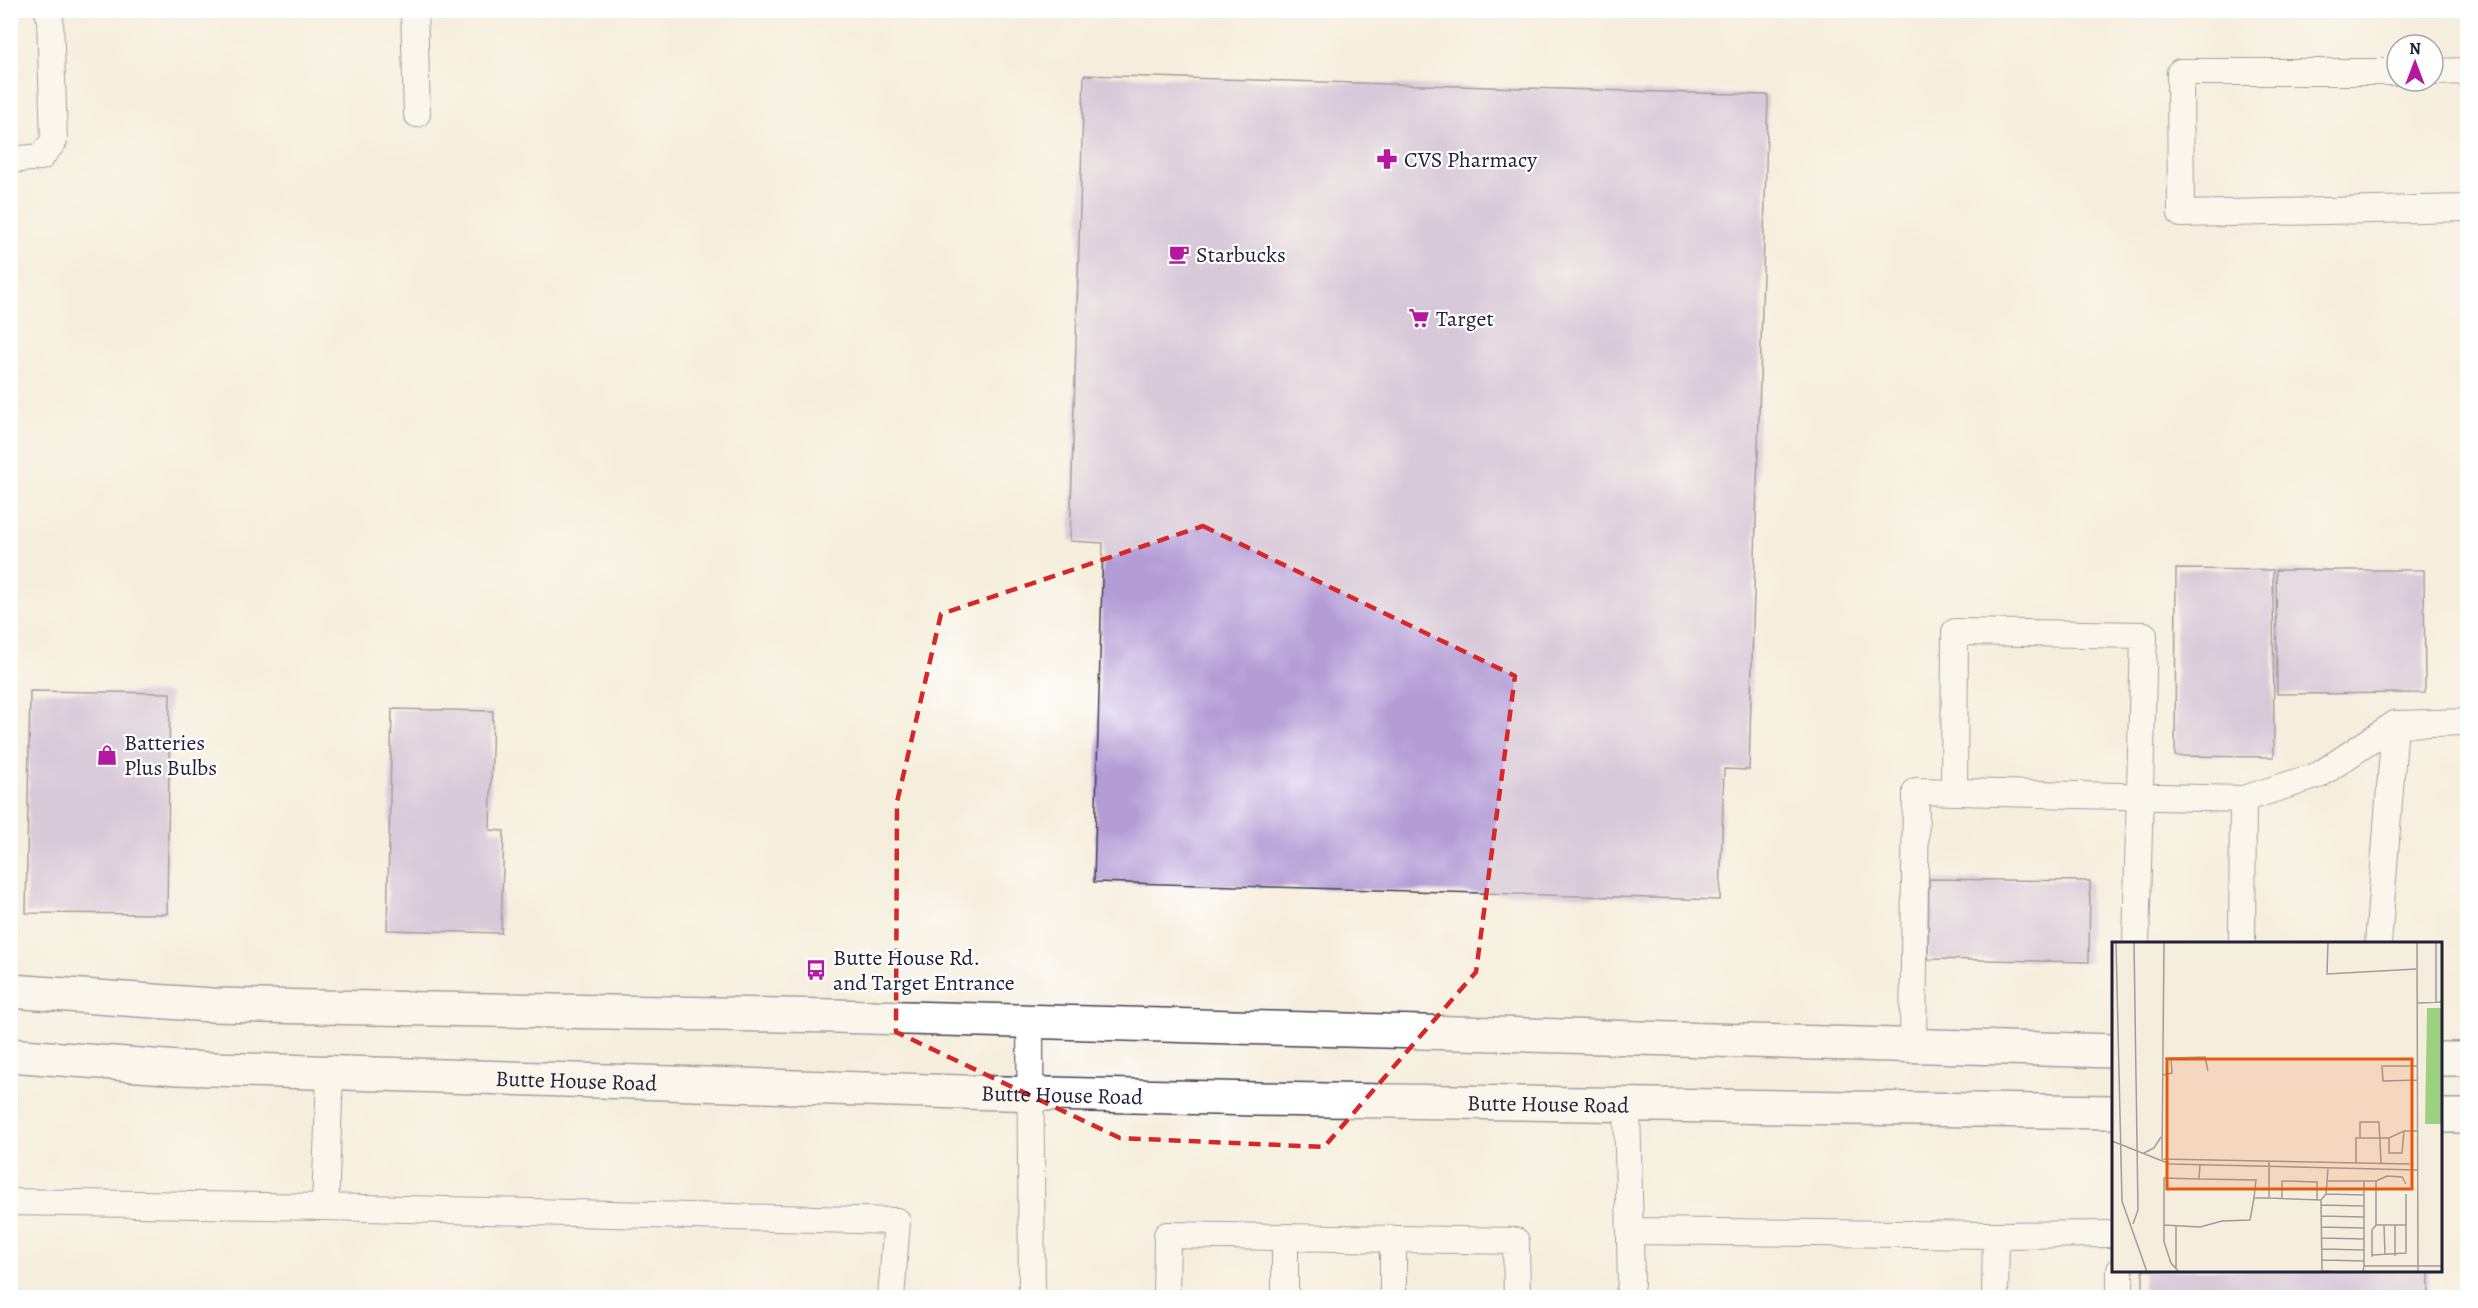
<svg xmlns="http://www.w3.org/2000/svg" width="2478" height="1308" font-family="Alegreya,serif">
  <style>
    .building { fill: #b49cd5 }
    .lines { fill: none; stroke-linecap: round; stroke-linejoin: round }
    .service-casing { stroke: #424153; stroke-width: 28 }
    .secondary-casing { stroke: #424153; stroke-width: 36 }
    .service { stroke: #fff; stroke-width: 26 }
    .secondary { stroke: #fff; stroke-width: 33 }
    .marked { fill: none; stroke: #d62828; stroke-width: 4.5; stroke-dasharray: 12 8; stroke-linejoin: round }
    .labels { text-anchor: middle; stroke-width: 4.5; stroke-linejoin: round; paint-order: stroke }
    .poi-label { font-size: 22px; fill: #22223b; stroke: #fff; text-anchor: start }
    .street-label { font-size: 22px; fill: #22223b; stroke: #fff }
    .inset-road { fill: none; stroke: #a19c9c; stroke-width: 1.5 }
    .view { fill: #e8590c; fill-opacity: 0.15; stroke: #e8590c; stroke-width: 3 }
    .inset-edge { fill: none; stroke: #22223b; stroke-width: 3 }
  </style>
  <rect width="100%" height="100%" fill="#fff"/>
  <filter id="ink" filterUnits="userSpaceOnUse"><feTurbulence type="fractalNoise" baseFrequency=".0167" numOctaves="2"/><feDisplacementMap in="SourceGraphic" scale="12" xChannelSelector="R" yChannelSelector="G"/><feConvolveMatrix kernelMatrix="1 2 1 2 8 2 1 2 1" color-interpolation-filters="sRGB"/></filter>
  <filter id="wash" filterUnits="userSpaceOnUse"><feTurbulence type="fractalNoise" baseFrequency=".008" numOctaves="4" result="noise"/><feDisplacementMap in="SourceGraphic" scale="24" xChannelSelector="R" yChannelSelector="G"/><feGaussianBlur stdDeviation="1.35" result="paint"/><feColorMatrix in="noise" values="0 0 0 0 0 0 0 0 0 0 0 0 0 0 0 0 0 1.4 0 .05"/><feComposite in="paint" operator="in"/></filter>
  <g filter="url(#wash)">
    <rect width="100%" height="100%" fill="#f6eedd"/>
    <g id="blocks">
      <!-- building -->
      <path class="building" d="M1084,75L1768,95L1749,770L1724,769L1720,900L1094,882L1103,543L1070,541Z
        M2176,569L2273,570L2274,757L2175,756Z
        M2276,570H2424L2425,693L2277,694Z
        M30,691L170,693L167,914L26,913Z
        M392,709L493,711L490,830L504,831L501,933L387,930Z
        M1929,879L2090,881L2089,962L1928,959Z
        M2143,1270H2429V1298H2143Z"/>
    </g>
  </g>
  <g filter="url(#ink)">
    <use href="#blocks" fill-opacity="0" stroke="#424153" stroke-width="1.5"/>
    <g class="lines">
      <!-- service casing -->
      <g class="service-casing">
        <path id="service" d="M414,10L417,114
          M2397,72H2180L2181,214L2468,208
          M2433,72L2468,71
          M10,160L41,157L54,141L50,17L47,10
          M1954,792L1955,632L2144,635L2136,944
          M2242,944L2243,799
          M2378,944L2395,724
          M1030,1023L1032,1298
          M1913,1045L1916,791L2243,799L2319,775L2395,724L2468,722
          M1627,1105L1631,1284L1628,1298
          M10,1202L325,1207L330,1073
          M325,1207L897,1221L891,1298
          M1630,1231L1996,1235L1995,1298
          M1996,1235L2114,1234
          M2120,1270V1298
          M1166,1298L1167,1235L1516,1241L1517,1298
          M1285,1298V1237
          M1393,1298V1239"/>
      </g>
      <!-- secondary casing -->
      <g class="secondary-casing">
        <g id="secondary">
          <path d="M10,991L211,1005L834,1016L2114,1051"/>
          <path id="s1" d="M10,1055L178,1068L963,1092L1257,1099L2114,1112"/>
          <path d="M2440,1059H2468"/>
          <path d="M2440,1116H2468"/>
        </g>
      </g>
      <!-- service -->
      <use href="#service" class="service"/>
      <!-- secondary -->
      <use href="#secondary" class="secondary"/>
    </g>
  </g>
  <!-- marked area -->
  <path d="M0 0H2478V1308H0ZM1203,526L1515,676L1476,972L1324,1147L1120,1138L896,1032L897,802L941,614Z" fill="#f6eedd" fill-opacity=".55" fill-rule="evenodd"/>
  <path class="marked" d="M1203,526L1515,676L1476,972L1324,1147L1120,1138L896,1032L897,802L941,614Z"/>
  <!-- icons -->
  <defs>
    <g id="pharmacy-bare" transform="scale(1.62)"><path d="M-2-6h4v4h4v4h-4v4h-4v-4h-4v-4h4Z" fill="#b5179e" stroke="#fff" stroke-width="2.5" paint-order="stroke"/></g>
    <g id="cafe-bare" transform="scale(1.62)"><path d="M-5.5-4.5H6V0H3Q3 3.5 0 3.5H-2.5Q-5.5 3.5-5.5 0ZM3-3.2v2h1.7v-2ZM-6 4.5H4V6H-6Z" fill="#b5179e" stroke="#fff" stroke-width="2.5" paint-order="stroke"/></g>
    <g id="supermarket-bare" transform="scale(1.62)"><path d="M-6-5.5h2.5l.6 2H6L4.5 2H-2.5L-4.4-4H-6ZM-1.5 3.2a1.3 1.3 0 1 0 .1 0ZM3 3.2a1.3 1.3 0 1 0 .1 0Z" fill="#b5179e" stroke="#fff" stroke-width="2.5" paint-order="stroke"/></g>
    <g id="shop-bare" transform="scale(1.62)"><path d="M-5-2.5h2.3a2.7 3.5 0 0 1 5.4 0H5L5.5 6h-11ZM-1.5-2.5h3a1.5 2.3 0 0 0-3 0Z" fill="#b5179e" stroke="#fff" stroke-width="2.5" paint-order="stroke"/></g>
    <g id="bus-bare" transform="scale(1.62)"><path d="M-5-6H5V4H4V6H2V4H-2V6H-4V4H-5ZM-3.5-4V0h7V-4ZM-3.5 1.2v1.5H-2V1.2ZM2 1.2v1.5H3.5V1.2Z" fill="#b5179e" stroke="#fff" stroke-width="2.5" paint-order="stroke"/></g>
  </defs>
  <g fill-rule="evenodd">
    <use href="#pharmacy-bare" x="1387" y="159"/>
    <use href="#cafe-bare" x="1179" y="254"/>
    <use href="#supermarket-bare" x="1419" y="318"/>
    <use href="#shop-bare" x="107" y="755"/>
    <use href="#bus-bare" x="816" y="970"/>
  </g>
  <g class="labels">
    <!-- poi labels -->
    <g class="poi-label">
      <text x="1404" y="167">CVS Pharmacy</text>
      <text x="1196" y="262">Starbucks</text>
      <text x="1436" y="326">Target</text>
      <text x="124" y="750">Batteries<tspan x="124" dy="25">Plus Bulbs</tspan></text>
      <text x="833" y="965">Butte House Rd.<tspan x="833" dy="25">and Target Entrance</tspan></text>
    </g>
    <!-- street labels -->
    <g class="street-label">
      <text dy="8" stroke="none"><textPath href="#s1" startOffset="567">Butte House Road</textPath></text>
      <text dy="8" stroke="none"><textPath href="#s1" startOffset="1053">Butte House Road</textPath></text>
      <text dy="8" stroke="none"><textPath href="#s1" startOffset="1539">Butte House Road</textPath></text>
    </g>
  </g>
  <!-- overview -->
  <g transform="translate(2112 942)">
    <rect width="330" height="330" fill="#f6eedd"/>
    <path d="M315,66H330V182H313Z" fill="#9dd080"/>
    <path class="inset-road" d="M4,0L10,259L35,330M216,0L215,32L304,27M305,0L306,330M324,60V0M305,61L330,60M57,116L93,115L96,129M305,124H270L271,139L305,138M51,133L60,131L59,117L53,116M248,196V180H267L269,221M277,196V211H290L292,189M0,199L58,222L305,228M32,211L42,206L49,195M50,217L52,0M50,217L298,222M244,221V196H277L292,189H305M87,237L144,238L142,256H157V219M216,239H252V324M252,239H264V283H294M264,239L275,234L290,235L294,242M214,252L252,253M157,256L209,258L214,252L216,227M170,256V239L205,240V258M209,258L210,330M209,263L252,264M209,274L252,275M21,282L26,268L22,0M52,283L88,285L110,279L138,278L142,256M64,283V326M272,283L273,313M209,285L252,286M210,296L252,297M210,307L252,308M260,313L294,311V252M283,314V283M260,315V288L264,283M210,318L252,319M210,329L228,330M67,330L59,321L52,300V236L87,237L88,223M251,330L252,324H330"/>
    <path class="view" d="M55,117H300V247H55Z"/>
    <rect width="330" height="330" class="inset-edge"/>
  </g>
  <!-- margin -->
  <rect width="2478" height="1308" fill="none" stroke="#fff" stroke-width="36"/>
  <!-- north arrow -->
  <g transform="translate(2415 63)"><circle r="28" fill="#ffffff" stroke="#a7a7b1" stroke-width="1.5"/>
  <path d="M0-4.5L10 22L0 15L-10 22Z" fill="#b5179e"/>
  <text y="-9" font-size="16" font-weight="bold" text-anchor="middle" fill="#22223b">N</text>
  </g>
</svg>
